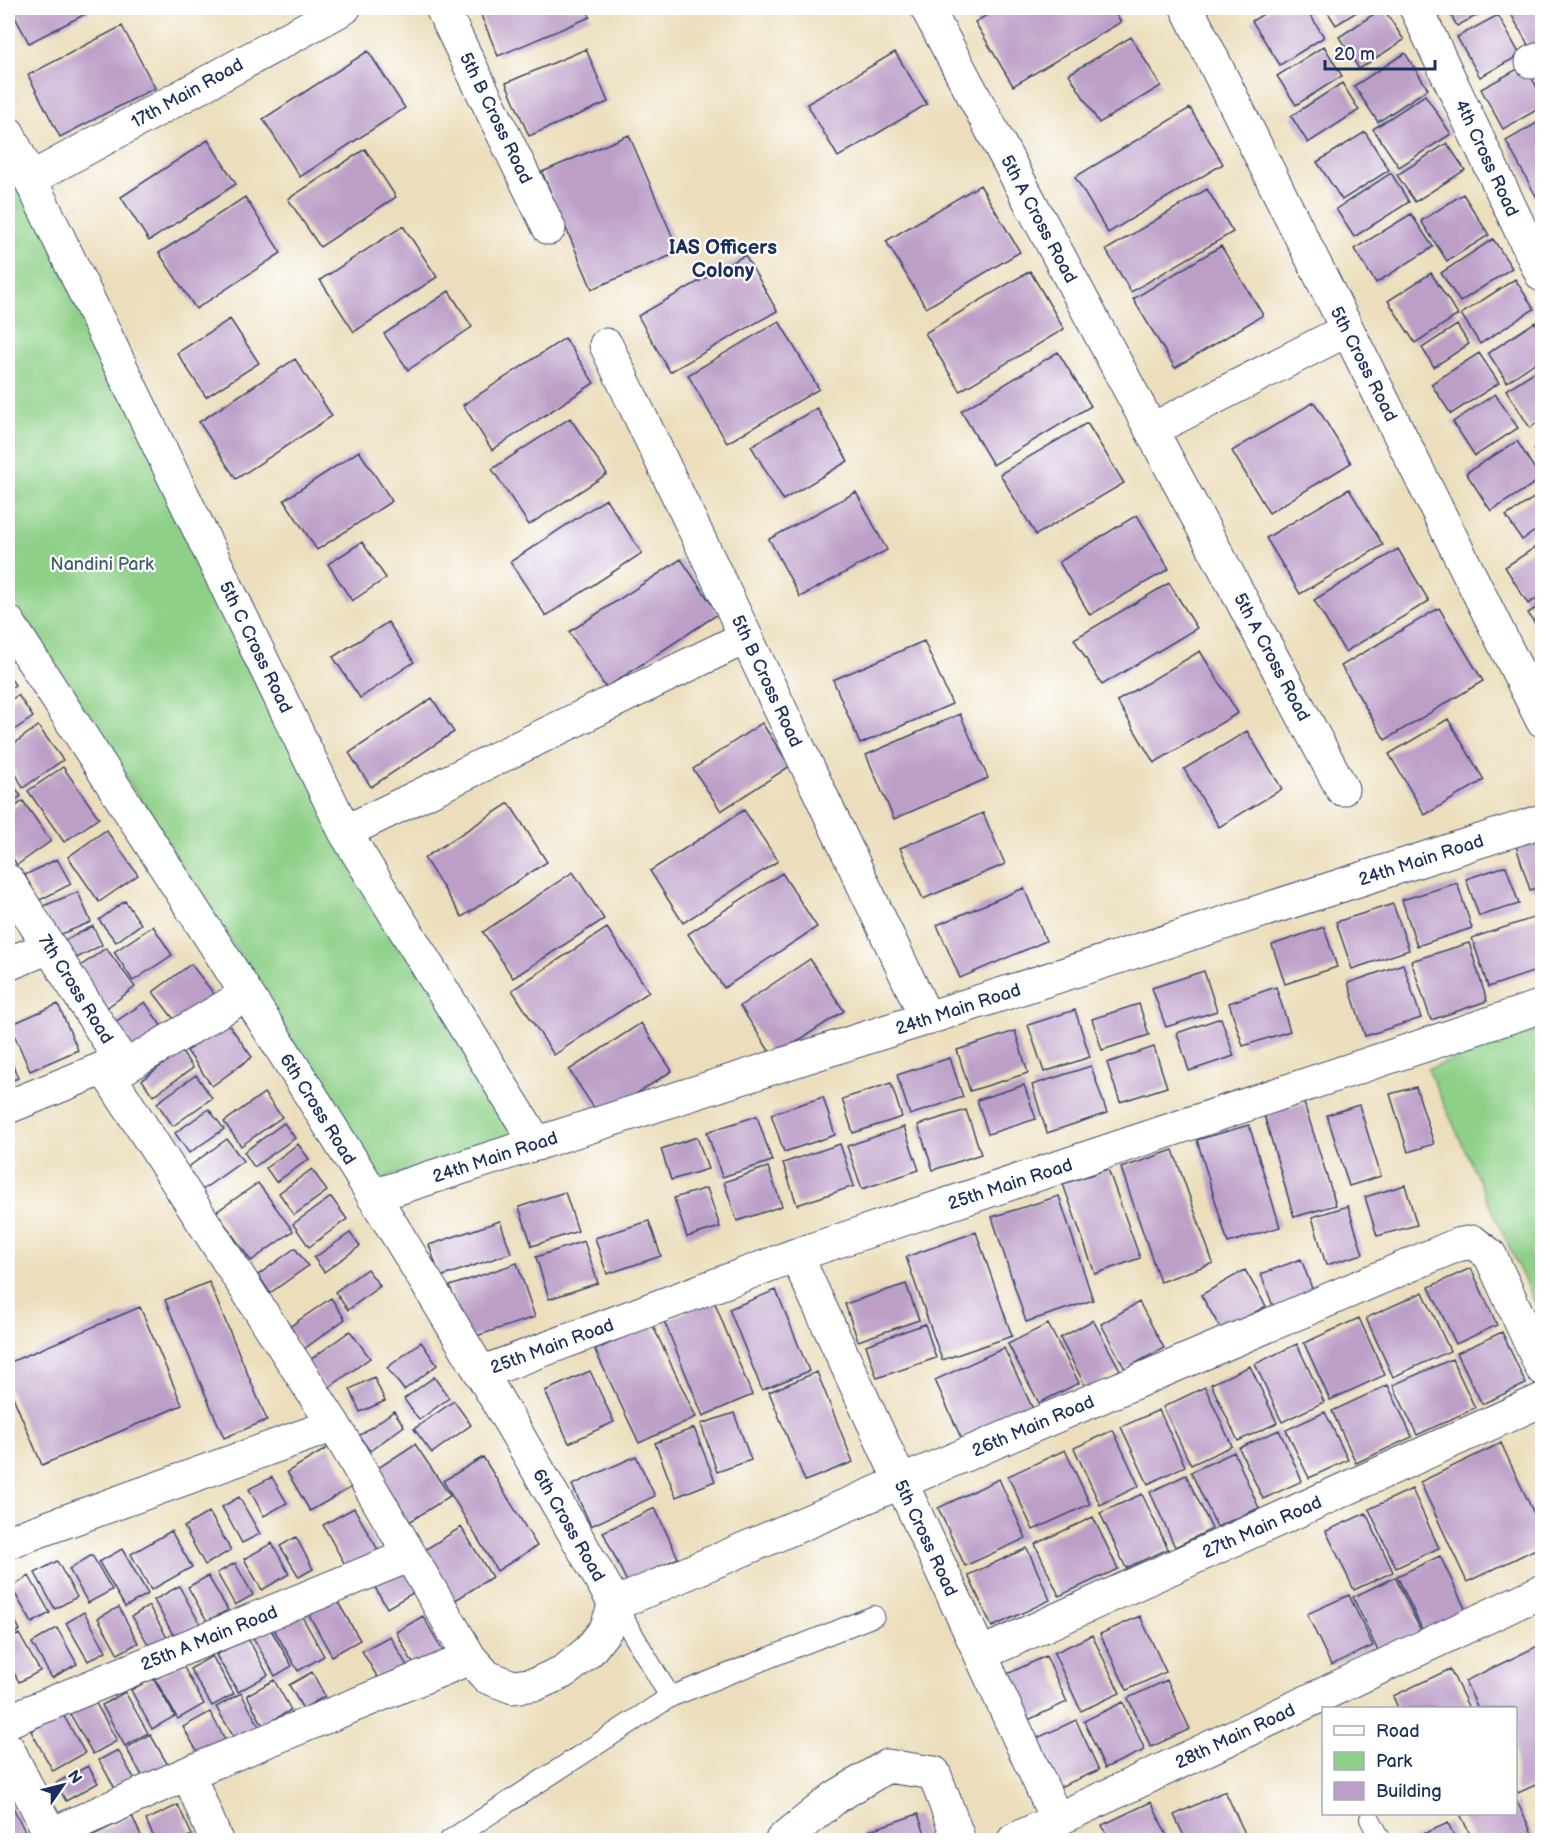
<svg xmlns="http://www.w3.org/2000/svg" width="1550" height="1848" font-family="'Balsamiq Sans',sans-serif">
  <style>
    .green { fill: #8ed088; stroke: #548073; stroke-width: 1.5 }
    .building { fill: #bc9ec7 }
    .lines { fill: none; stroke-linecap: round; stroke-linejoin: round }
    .service-casing { stroke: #3a496c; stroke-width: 22 }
    .minor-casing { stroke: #3a496c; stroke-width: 35 }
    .service { stroke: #fff; stroke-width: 20 }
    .minor { stroke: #fff; stroke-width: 33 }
    .labels { text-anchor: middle; stroke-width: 4.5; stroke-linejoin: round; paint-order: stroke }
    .street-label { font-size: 18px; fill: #1b2f5e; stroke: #fff }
    .park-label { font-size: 18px; fill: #3e5f6b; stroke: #fff }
    .neighbourhood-label { font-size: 20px; font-weight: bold; fill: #1b2f5e; stroke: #fff }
  </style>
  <rect width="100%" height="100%" fill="#fff"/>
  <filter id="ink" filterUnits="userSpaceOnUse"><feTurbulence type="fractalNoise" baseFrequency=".0167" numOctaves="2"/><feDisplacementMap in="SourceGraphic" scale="12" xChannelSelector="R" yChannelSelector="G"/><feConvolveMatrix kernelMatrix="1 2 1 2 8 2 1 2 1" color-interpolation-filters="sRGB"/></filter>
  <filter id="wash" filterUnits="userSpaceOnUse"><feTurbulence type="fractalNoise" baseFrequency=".008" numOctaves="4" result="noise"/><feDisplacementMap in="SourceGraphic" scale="24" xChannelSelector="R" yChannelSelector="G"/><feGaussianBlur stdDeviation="1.35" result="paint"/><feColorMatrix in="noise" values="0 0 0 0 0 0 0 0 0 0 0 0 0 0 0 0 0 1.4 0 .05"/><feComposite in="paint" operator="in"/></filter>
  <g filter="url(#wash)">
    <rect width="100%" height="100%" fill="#ecdebc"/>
    <!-- green -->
    <path class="green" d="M8,151L519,1138L381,1179L8,591Z
      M1542,1028V1319L1428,1069Z"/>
    <g id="blocks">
      <!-- building -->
      <path class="building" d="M10,8H97L29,43Z
        M478,8H586L590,17L498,56Z
        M999,8H1112L1121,22L1013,86L975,22Z
        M1273,8H1306L1324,37L1280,65L1252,21Z
        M1325,8H1363L1336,25Z
        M1383,8L1404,40L1359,69L1339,37Z
        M1447,8H1491L1457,26Z
        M1519,8H1542V46L1532,52L1510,12Z
        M1498,15L1520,55L1480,77L1457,37Z
        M122,26L155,88L60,137L28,75Z
        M1131,37L1161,86L1099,123L1069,74Z
        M1324,46L1342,76L1296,105L1277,76Z
        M586,49L608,102L529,136L506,83Z
        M368,51L405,108L300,177L263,119Z
        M895,52L927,104L838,157L807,104Z
        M1405,53L1428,89L1378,122L1354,86Z
        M1525,65L1542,97V107L1503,129L1481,89Z
        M1342,83L1359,110L1308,143L1291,116Z
        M1425,95L1451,134L1399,167L1373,129Z
        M1190,108L1223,164L1108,233L1075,177Z
        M1542,120V195L1537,198L1506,141Z
        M1365,132L1389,170L1342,200L1317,162Z
        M629,135L679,252L592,289L542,172Z
        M208,140L236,184L149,241L121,197Z
        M1447,143L1465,170L1415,202L1397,175Z
        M365,149L396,197L320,247L288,199Z
        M1391,173L1409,202L1354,237L1336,209Z
        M980,185L1020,252L926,308L886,241Z
        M1207,189L1233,232L1131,292L1106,250Z
        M1463,194L1489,235L1447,261L1421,221Z
        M245,197L281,253L196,309L159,253Z
        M1411,214L1433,247L1376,283L1354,249Z
        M403,226L437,277L354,332L320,280Z
        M1493,239L1512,268L1460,302L1441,273Z
        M1221,246L1263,315L1175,368L1133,299Z
        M745,255L777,311L670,372L638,316Z
        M1030,271L1064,329L960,391L925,333Z
        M1431,273L1458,315L1415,343L1388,301Z
        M1515,279L1534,309L1480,344L1461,314Z
        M449,291L472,327L408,370L384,334Z
        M230,319L259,363L206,397L177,353Z
        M779,321L819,389L727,443L688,375Z
        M1535,322L1542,334V358L1507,382L1488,353Z
        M1457,325L1469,344L1434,367L1422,348Z
        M565,338L594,383L492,450L463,405Z
        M1058,352L1091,406L993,465L961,411Z
        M1479,353L1499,383L1451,414L1431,384Z
        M295,359L332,416L236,479L199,422Z
        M1542,367V419L1530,428L1506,390Z
        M1495,394L1518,428L1475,456L1453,422Z
        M1314,402L1351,463L1269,513L1232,451Z
        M817,408L848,461L783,500L751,446Z
        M570,418L607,474L529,525L492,469Z
        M1087,423L1124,483L1036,535L1000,474Z
        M1517,441L1541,479L1491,511L1466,473Z
        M1542,444V462L1534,449Z
        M359,451L392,501L317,550L284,500Z
        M1349,489L1383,545L1300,594L1266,538Z
        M856,492L887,550L800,597L769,539Z
        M1538,495L1542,502V526L1522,540L1506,516Z
        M606,499L642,553L546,616L510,562Z
        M1137,515L1169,569L1090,615L1059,562Z
        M362,542L386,578L352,601L328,564Z
        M1542,543V595L1528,604L1505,567Z
        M1398,549L1429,601L1345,652L1314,600Z
        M681,559L718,614L606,688L569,632Z
        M1169,583L1197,628L1102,685L1074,639Z
        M1542,604V634L1528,613Z
        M1439,608L1483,681L1385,740L1341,666Z
        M388,622L414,662L360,698L333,657Z
        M924,641L952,704L860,744L833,680Z
        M1200,651L1238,713L1154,763L1117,701Z
        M8,674L15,685L8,690Z
        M18,695L33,717L8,734V702Z
        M432,698L454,732L371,787L349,753Z
        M960,714L988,778L894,819L866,755Z
        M1448,719L1484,780L1425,815L1389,754Z
        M762,723L790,766L721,811L693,769Z
        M38,726L63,760L23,788L8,758V748Z
        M1247,731L1282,789L1219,827L1184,769Z
        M63,767L99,818L64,842L28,791Z
        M8,777L21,796L8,805Z
        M23,801L51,841L17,865L8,851V812Z
        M509,803L547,862L462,917L424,858Z
        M744,810L778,861L683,923L650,871Z
        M983,813L1005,864L923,899L900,848Z
        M106,830L138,875L99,902L68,857Z
        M1542,837V886L1530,890L1516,846Z
        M57,859L71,884L38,901L25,875Z
        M1506,866L1519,904L1479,916L1466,879Z
        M573,872L604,919L513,978L483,932Z
        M782,873L817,927L724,988L688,934Z
        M1457,883L1472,928L1417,946L1402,900Z
        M1024,888L1046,941L960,978L937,925Z
        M78,892L91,922L54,937L41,907Z
        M125,901L141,924L116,942L99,920Z
        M1393,904L1409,950L1352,969L1336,922Z
        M1542,915V969L1488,987L1472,938Z
        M93,926L102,945L71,961L61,942Z
        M153,926L172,955L133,981L114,952Z
        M1324,927L1337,967L1285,984L1272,945Z
        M607,928L649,992L554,1055L512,990Z
        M1469,943L1487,1001L1431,1020L1411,961Z
        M106,948L135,987L101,1012L72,972Z
        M810,959L844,1011L773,1057L740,1006Z
        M191,964L214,994L176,1022L153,992Z
        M1403,964L1421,1018L1365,1036L1348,983Z
        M1204,971L1217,1011L1166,1027L1152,988Z
        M1276,987L1290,1031L1243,1046L1229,1003Z
        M145,1002L166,1033L129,1057L109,1026Z
        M58,1004L78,1050L30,1071L10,1025Z
        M1139,1004L1149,1035L1102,1050L1092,1019Z
        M1075,1010L1090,1057L1044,1072L1028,1025Z
        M1221,1018L1234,1056L1189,1071L1177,1033Z
        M227,1022L252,1057L212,1086L187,1051Z
        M641,1023L672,1071L600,1117L569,1070Z
        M1015,1031L1028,1073L970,1091L957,1050Z
        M1154,1047L1167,1087L1120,1102L1107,1063Z
        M181,1051L193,1068L153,1096L142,1080Z
        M8,1053L18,1078L8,1082Z
        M950,1058L963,1097L910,1115L897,1075Z
        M1091,1066L1107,1113L1047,1133L1032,1085Z
        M196,1075L212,1098L173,1126L157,1103Z
        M891,1083L902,1117L853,1133L842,1099Z
        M1024,1085L1036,1119L988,1134L977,1100Z
        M1416,1087L1434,1144L1408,1152L1390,1094Z
        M264,1093L282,1117L241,1146L224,1122Z
        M823,1097L835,1135L784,1152L771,1114Z
        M1304,1103L1336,1205L1294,1217L1264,1115Z
        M1359,1105L1381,1176L1349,1186L1327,1115Z
        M209,1109L224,1129L189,1153L175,1133Z
        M966,1110L981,1154L933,1170L918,1125Z
        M757,1116L772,1161L722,1177L707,1132Z
        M284,1123L295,1138L254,1167L244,1152Z
        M1249,1125L1280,1227L1228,1243L1197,1140Z
        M904,1127L919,1170L862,1189L847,1146Z
        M697,1137L708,1169L671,1180L661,1149Z
        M227,1139L243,1161L202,1190L187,1168Z
        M298,1144L309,1159L276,1182L266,1168Z
        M840,1144L854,1186L797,1205L783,1163Z
        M1173,1150L1213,1263L1160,1282L1121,1168Z
        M768,1167L782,1206L737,1221L724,1182Z
        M312,1169L327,1191L294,1215L279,1193Z
        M1108,1169L1140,1258L1095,1274L1063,1184Z
        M258,1183L293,1231L251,1261L216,1212Z
        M1405,1185L1417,1225L1377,1236L1365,1197Z
        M707,1188L720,1227L687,1237L674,1198Z
        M565,1192L578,1231L532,1246L519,1207Z
        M1059,1196L1093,1300L1026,1322L992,1217Z
        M331,1197L347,1219L309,1247L293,1224Z
        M1348,1206L1363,1254L1326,1265L1312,1217Z
        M500,1221L511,1253L440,1277L429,1245Z
        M649,1221L661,1256L607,1274L595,1238Z
        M976,1232L1012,1336L942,1360L906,1257Z
        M350,1233L360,1246L324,1272L314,1258Z
        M584,1241L598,1283L549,1299L536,1257Z
        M295,1248L308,1266L270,1293L258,1275Z
        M1301,1259L1314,1294L1274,1309L1261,1274Z
        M517,1263L535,1317L467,1339L450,1286Z
        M1471,1268L1497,1325L1456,1344L1429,1287Z
        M367,1269L380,1286L348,1310L335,1292Z
        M1245,1270L1266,1306L1222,1331L1201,1295Z
        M209,1282L267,1420L224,1438L165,1300Z
        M906,1284L919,1320L858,1341L845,1304Z
        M776,1290L809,1371L762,1390L729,1309Z
        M1423,1292L1450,1351L1393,1377L1366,1318Z
        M331,1298L345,1319L304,1349L288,1328Z
        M714,1301L752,1395L703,1416L664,1321Z
        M1139,1302L1164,1348L1125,1369L1101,1324Z
        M140,1307L182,1405L42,1465L8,1385V1363Z
        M1359,1318L1385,1375L1330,1400L1304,1343Z
        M1093,1320L1120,1370L1087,1389L1060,1338Z
        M652,1324L696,1417L639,1443L595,1350Z
        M925,1324L936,1358L877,1378L866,1345Z
        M1048,1324L1079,1383L1039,1403L1008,1344Z
        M350,1331L370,1358L327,1389L307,1362Z
        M1502,1332L1526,1384L1482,1404L1457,1353Z
        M421,1342L437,1365L404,1390L387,1368Z
        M1297,1344L1324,1402L1282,1422L1255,1364Z
        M1004,1348L1033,1409L963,1442L935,1380Z
        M1452,1359L1475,1408L1417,1435L1393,1385Z
        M1250,1366L1277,1423L1238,1441L1211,1384Z
        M590,1371L614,1422L569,1443L545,1391Z
        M817,1372L853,1462L805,1481L769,1392Z
        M374,1377L385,1401L360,1412L350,1389Z
        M434,1377L449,1398L419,1420L404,1399Z
        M1388,1385L1412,1437L1356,1463L1332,1411Z
        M1205,1387L1232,1446L1191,1465L1163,1407Z
        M454,1401L471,1425L432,1453L414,1429Z
        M1159,1410L1185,1466L1148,1484L1121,1427Z
        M394,1411L404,1426L370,1451L359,1436Z
        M1325,1412L1348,1460L1309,1478L1286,1430Z
        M734,1413L751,1460L717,1472L701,1424Z
        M694,1428L715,1481L676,1497L655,1443Z
        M1113,1430L1139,1486L1100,1505L1074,1448Z
        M1279,1430L1302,1481L1263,1499L1239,1448Z
        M1501,1443L1542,1531V1546L1467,1582L1420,1482Z
        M415,1444L450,1496L403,1526L369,1474Z
        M329,1447L352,1487L310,1511L287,1472Z
        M1065,1450L1090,1504L1033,1530L1008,1476Z
        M1234,1452L1259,1508L1217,1527L1191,1472Z
        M636,1456L655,1496L591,1526L572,1485Z
        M483,1457L537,1546L497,1571L443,1481Z
        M1186,1475L1212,1529L1175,1547L1150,1492Z
        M272,1477L287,1503L264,1516L249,1489Z
        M999,1479L1026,1538L965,1566L938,1508Z
        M1412,1489L1439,1548L1396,1568L1369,1509Z
        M1142,1494L1168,1549L1126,1568L1100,1513Z
        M239,1497L260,1534L242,1543L222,1507Z
        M354,1508L379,1552L348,1570L323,1525Z
        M655,1508L678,1558L627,1582L603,1532Z
        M209,1512L231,1550L205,1565L184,1527Z
        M1366,1513L1393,1572L1354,1590L1326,1531Z
        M1093,1517L1118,1569L1059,1596L1035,1544Z
        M461,1527L492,1577L451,1603L420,1553Z
        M171,1531L192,1567L151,1590L131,1554Z
        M296,1537L313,1569L299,1577L280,1546Z
        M272,1543L289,1574L262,1590L244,1559Z
        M1027,1548L1050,1600L992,1627L968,1575Z
        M122,1549L148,1594L125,1607L99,1562Z
        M92,1555L112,1590L88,1603L69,1569Z
        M1440,1556L1467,1613L1424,1633L1397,1576Z
        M402,1560L418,1590L387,1608L370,1579Z
        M57,1561L77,1597L55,1609L35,1573Z
        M235,1563L253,1595L235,1605L217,1573Z
        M29,1576L50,1613L32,1623L11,1587Z
        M208,1576L228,1610L207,1621L188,1587Z
        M1395,1577L1421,1631L1378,1651L1353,1597Z
        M179,1586L200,1624L175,1638L154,1600Z
        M332,1592L360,1640L332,1656L305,1608Z
        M1349,1595L1373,1646L1331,1665L1307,1614Z
        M8,1606L20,1630L8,1637Z
        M149,1606L169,1641L152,1651L132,1616Z
        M119,1607L138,1643L118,1654L98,1618Z
        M299,1611L324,1656L298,1671L272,1626Z
        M84,1612L106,1651L88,1661L66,1623Z
        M423,1616L448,1660L420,1676L396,1632Z
        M1140,1616L1166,1672L1127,1690L1100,1634Z
        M266,1621L292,1666L275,1676L249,1630Z
        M57,1628L77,1664L52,1678L32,1643Z
        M19,1634L40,1671L19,1682L8,1662V1640Z
        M1092,1635L1120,1693L1081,1711L1054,1653Z
        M390,1636L412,1675L385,1690L362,1651Z
        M247,1637L268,1675L238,1692L216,1655Z
        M1542,1644V1782L1518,1793L1516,1788V1708H1478L1465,1681Z
        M212,1656L234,1694L212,1706L190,1669Z
        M1046,1656L1067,1702L1026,1721L1005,1675Z
        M182,1664L204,1704L178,1719L155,1679Z
        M1450,1669L1469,1708H1398L1393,1696Z
        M312,1672L325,1696L303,1709L289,1685Z
        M153,1678L175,1716L152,1729L131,1690Z
        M274,1680L291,1710L263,1726L247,1695Z
        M1167,1680L1190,1729L1151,1747L1128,1698Z
        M125,1692L148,1733L125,1746L102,1705Z
        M241,1693L260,1728L236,1741L216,1707Z
        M93,1698L117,1741L93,1754L69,1712Z
        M1123,1702L1145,1750L1105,1768L1084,1721Z
        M210,1712L227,1743L201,1758L183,1727Z
        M62,1713L85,1753L53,1771L31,1731Z
        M1076,1720L1099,1770L1055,1789L1033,1740Z
        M150,1734L168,1765L144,1779L126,1748Z
        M118,1750L136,1782L117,1792L99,1760Z
        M88,1766L98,1783L66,1801L56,1783Z
        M1225,1791L1248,1840H1186L1174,1815Z
        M1516,1799L1535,1840H1473L1460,1814H1516Z
        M9,1800L28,1837L20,1840H8V1801Z
        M1151,1802L1169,1840H1109L1102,1825Z
        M178,1805L192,1835L180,1840H155L146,1820Z
        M918,1814L927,1840H864L862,1833Z
        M132,1816L143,1840H88L87,1838Z
        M1448,1823L1456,1840H1410Z"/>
    </g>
  </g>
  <g filter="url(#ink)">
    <use href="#blocks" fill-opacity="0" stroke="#3a496c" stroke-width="1.5"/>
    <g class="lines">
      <!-- service casing -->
      <g class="service-casing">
        <path id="service" d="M615,1604L670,1697L874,1616
          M1370,1819L1381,1840
          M450,1840L670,1697"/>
      </g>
      <!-- minor casing -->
      <g class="minor-casing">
        <path id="minor" d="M442,8L549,228
          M927,8L1342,789
          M1187,8L1542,720
          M1416,8L1542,275
          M1532,62L1542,58
          M8,133L345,832L537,1144
          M30,179L344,8
          M606,345L746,637L927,1019
          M1151,430L1347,330
          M8,622C168,871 330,1119 481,1373C527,1450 571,1527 615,1604
          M345,832L746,637
          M8,881L125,1067
          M8,964L49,947
          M104,1068L334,1425L470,1658L487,1677L513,1687L536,1684L565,1671L589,1651L606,1629L615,1604L1457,1245L1473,1242L1490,1255L1542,1368
          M8,1107L104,1068L125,1067L247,994
          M373,1196L1542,821
          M796,1255L1057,1820
          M481,1373L796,1255L1542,1006
          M8,1542L334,1425
          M981,1654L1542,1400
          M8,1721L410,1555
          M8,1749L53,1840
          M188,1773L216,1840
          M50,1835L188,1773L470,1658
          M782,1840L836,1797L887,1766L934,1773L959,1840
          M1014,1840L1542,1591"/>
      </g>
      <!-- service -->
      <use href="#service" class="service"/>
      <!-- minor -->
      <use href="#minor" class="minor"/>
    </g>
  </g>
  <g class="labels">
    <!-- street labels -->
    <g class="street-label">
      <text transform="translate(187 93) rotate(-29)" y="6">17th Main Road</text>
      <text transform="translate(496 118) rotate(64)" y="6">5th B Cross Road</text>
      <text transform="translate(1487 158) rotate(65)" y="6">4th Cross Road</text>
      <text transform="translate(1039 219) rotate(62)" y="6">5th A Cross Road</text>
      <text transform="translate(1364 364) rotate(63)" y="6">5th Cross Road</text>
      <text transform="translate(256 647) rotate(64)" y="6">5th C Cross Road</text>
      <text transform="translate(1272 657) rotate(62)" y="6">5th A Cross Road</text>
      <text transform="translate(767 681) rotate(65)" y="6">5th B Cross Road</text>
      <text transform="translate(1421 860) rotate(-18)" y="6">24th Main Road</text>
      <text transform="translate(76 989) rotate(58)" y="6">7th Cross Road</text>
      <text transform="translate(958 1009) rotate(-18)" y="6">24th Main Road</text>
      <text transform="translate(318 1109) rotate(58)" y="6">6th Cross Road</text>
      <text transform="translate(495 1157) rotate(-18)" y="6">24th Main Road</text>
      <text transform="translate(1010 1184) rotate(-18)" y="6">25th Main Road</text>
      <text transform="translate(552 1346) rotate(-20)" y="6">25th Main Road</text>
      <text transform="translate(1033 1426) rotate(-23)" y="6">26th Main Road</text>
      <text transform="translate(569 1525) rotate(60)" y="6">6th Cross Road</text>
      <text transform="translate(1262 1527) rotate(-24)" y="6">27th Main Road</text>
      <text transform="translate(926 1538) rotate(65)" y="6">5th Cross Road</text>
      <text transform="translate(209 1638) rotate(-22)" y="6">25th A Main Road</text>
      <text transform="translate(1235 1736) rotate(-25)" y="6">28th Main Road</text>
    </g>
    <!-- park labels -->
    <g class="park-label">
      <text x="102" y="570">Nandini Park</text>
    </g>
    <!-- neighbourhood labels -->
    <g class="neighbourhood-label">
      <text x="723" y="254">IAS Officers<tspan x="723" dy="23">Colony</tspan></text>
    </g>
  </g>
  <!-- margin -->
  <rect width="1550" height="1848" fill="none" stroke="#fff" stroke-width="30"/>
  <!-- legend -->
  <rect x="1322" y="1707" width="195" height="108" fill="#ffffff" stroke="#a4acbf" stroke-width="1.5"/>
  <rect x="1334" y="1726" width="30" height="9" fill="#ffffff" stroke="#a4acbf" stroke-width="1.5"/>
  <text x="1376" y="1737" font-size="18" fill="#1b2f5e">Road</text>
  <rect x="1334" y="1752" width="30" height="18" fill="#8ed088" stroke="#a4acbf" stroke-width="1.5"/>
  <text x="1376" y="1767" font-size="18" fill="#1b2f5e">Park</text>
  <rect x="1334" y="1782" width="30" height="18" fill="#bc9ec7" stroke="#a4acbf" stroke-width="1.5"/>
  <text x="1376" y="1797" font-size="18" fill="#1b2f5e">Building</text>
  <!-- north arrow -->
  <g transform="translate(63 1785) rotate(55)" stroke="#ffffff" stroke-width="4.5" paint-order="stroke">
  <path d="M0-4.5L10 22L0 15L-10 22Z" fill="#1b2f5e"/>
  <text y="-9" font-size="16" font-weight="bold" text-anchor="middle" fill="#1b2f5e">N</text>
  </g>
  <!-- scale -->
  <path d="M1325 60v9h110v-9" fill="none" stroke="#1b2f5e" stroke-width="3"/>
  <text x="1334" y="60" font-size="18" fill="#1b2f5e" stroke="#ffffff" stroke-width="4.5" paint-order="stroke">20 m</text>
</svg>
